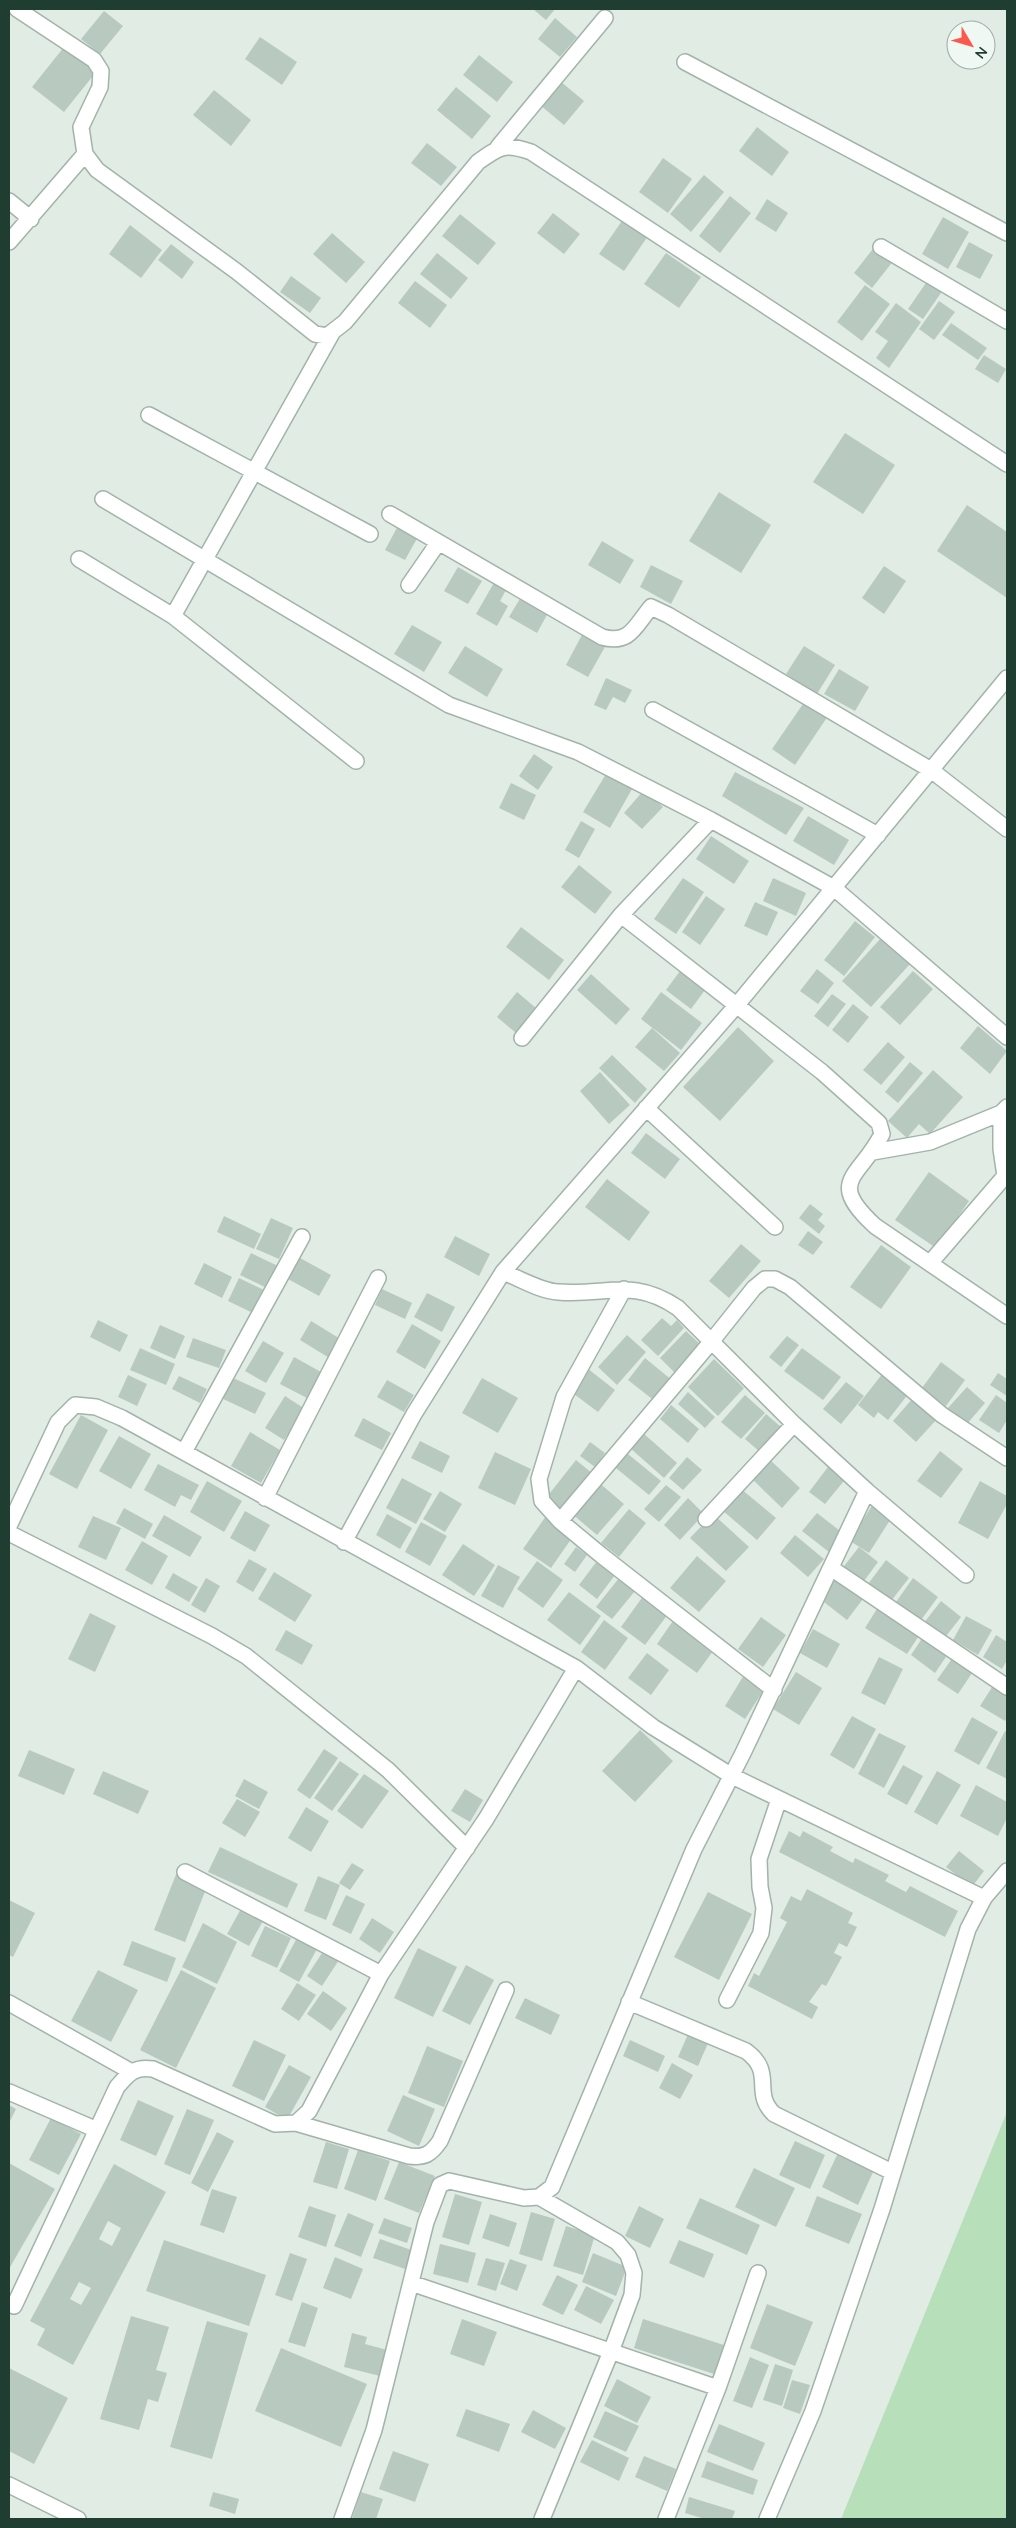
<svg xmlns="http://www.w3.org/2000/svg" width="1016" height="2528" font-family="Quicksand,sans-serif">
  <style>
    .green { fill: #b7dfba }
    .building { fill: #b8cabf; fill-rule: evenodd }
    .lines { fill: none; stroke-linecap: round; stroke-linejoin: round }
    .street-casing { stroke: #a2b4aa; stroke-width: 18 }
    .street { stroke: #fff; stroke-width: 15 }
  </style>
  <rect width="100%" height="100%" fill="#e0ece4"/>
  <!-- green -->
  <path class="green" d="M1007,2112V2519H841Z"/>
  <!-- building -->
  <path class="building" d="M533,9H555L546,20Z
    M104,11L123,26L100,54L81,39Z
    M555,18L577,37L560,57L538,39Z
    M260,37L297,62L282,85L245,59Z
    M64,47L96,72L64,112L32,87Z
    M479,55L513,82L497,102L463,75Z
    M560,81L584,101L564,125L540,105Z
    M456,87L491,116L472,139L437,110Z
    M214,90L251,120L231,146L193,115Z
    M757,127L789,152L772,176L739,151Z
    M427,143L457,167L441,186L411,163Z
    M663,158L692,179L668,213L639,192Z
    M704,175L724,192L691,232L670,214Z
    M730,196L751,213L720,253L699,236Z
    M767,199L788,213L776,232L755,219Z
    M553,213L580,234L564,254L537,233Z
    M460,214L496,243L478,265L442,236Z
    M943,217L969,232L948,269L922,254Z
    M624,218L648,236L624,271L599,254Z
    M130,225L162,250L141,278L109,254Z
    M332,233L365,262L346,283L313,254Z
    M969,242L993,255L980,279L956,267Z
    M171,244L194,262L182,279L158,260Z
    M876,245L894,260L872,288L854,273Z
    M437,253L468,278L451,299L420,274Z
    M666,253L701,277L679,308L644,284Z
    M291,276L321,298L310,313L280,292Z
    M928,280L943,290L923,319L908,309Z
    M415,281L447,305L430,328L398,303Z
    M865,285L890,304L862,341L837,322Z
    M939,301L955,312L934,340L919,329Z
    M896,303L921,322L889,368L876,358L888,341L875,332Z
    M951,323L987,348L978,360L942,335Z
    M984,355L1006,369L998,383L975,369Z
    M845,433L895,465L863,514L813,482Z
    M719,492L771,525L741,573L689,541Z
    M967,505L1007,532V598L937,551Z
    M399,524L419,535L405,560L385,550Z
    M602,541L634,560L620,584L588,565Z
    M651,565L683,581L671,604L640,587Z
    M884,566L906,581L884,614L862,598Z
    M458,567L482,581L468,604L444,591Z
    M495,581L507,588L500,601L508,606L497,626L476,614Z
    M521,597L548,613L537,633L509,617Z
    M412,625L442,642L424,672L394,654Z
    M583,633L606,645L588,677L566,665Z
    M465,646L503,669L487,697L448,673Z
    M804,646L835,665L817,694L786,674Z
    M839,669L869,687L855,711L824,694Z
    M606,678L632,690L625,703L613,697L606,710L594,705Z
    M805,701L828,716L795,765L772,749Z
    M534,754L553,767L538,790L519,776Z
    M735,772L804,808L786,835L722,796Z
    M606,774L632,789L610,828L583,812Z
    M511,783L536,795L524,820L499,808Z
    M644,790L663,807L642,829L624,813Z
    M808,816L849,840L834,865L793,841Z
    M581,821L595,829L579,858L565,850Z
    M711,836L749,861L734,884L696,859Z
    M579,865L612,892L595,914L561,887Z
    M683,878L704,892L676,934L654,919Z
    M773,878L806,893L796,916L763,901Z
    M706,896L725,909L700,945L682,932Z
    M755,902L778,912L767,936L744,926Z
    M855,921L875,937L844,976L824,960Z
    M521,927L564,960L549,980L506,947Z
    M881,938L910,964L871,1007L842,981Z
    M817,969L834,983L818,1004L800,991Z
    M680,971L705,990L691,1009L666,990Z
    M913,971L933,989L900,1025L880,1007Z
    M591,974L630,1009L616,1025L577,990Z
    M517,992L536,1008L516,1033L497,1017Z
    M661,992L702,1023L681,1050L641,1019Z
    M832,994L846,1004L828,1027L814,1016Z
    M853,1004L869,1017L848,1043L832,1030Z
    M978,1026L1007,1051L990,1074L960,1048Z
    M738,1027L774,1061L720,1121L683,1087Z
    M652,1028L680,1053L664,1071L635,1047Z
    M888,1042L905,1057L881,1085L863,1070Z
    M612,1055L647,1089L635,1103L599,1068Z
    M910,1062L923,1073L898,1103L885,1092Z
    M933,1070L963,1097L930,1134L919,1124L907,1138L888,1121Z
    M600,1072L630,1105L609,1124L580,1091Z
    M646,1133L680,1159L665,1179L631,1153Z
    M929,1172L969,1201L936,1248L895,1220Z
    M607,1179L650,1212L629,1241L585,1207Z
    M810,1204L823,1214L818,1220L825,1226L819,1234L799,1218Z
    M224,1216L261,1234L254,1249L217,1232Z
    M271,1218L293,1228L279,1259L256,1249Z
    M808,1231L823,1242L813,1255L798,1245Z
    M455,1236L490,1254L479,1276L444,1257Z
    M741,1244L761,1261L729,1298L709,1281Z
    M881,1245L911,1267L881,1309L850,1287Z
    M251,1253L278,1266L267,1288L240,1275Z
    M300,1258L331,1275L319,1296L288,1279Z
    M204,1263L232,1277L222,1298L194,1284Z
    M239,1278L264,1290L253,1313L228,1301Z
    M382,1289L412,1303L405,1319L375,1305Z
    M427,1293L455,1307L442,1332L414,1317Z
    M662,1318L671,1326L677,1320L684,1328L658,1356L641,1340Z
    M98,1320L128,1335L120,1352L90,1337Z
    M311,1321L342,1340L331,1359L300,1340Z
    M412,1324L441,1341L425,1369L396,1352Z
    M160,1325L185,1336L175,1359L150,1348Z
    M686,1331L703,1347L676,1374L660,1358Z
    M627,1335L646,1352L617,1385L598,1367Z
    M787,1336L799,1345L781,1367L769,1357Z
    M193,1338L226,1350L219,1368L186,1357Z
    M263,1341L284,1353L266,1383L245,1371Z
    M140,1348L175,1364L166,1385L130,1370Z
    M802,1348L841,1377L823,1400L784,1371Z
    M294,1357L321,1372L307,1398L280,1384Z
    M645,1358L673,1381L656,1402L628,1380Z
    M714,1359L744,1388L718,1416L688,1387Z
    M941,1362L965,1380L946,1406L922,1388Z
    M587,1368L615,1390L598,1412L570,1391Z
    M883,1373L909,1393L888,1420L878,1412L874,1418L858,1405Z
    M998,1373L1007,1379V1396L990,1385Z
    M128,1375L147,1384L137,1406L118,1397Z
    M179,1376L207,1389L200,1403L172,1389Z
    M229,1376L266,1393L255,1414L219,1397Z
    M482,1378L518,1398L498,1433L462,1413Z
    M387,1380L414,1395L404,1412L377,1397Z
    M846,1382L864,1396L841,1424L823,1409Z
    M967,1387L985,1403L966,1425L947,1409Z
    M688,1392L715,1417L705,1428L678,1404Z
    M745,1395L765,1413L741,1439L721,1422Z
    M996,1395L1007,1403V1420L999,1433L979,1420Z
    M285,1396L305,1409L284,1440L265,1428Z
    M913,1398L937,1419L916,1442L893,1421Z
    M671,1405L699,1429L688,1443L660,1419Z
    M766,1414L781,1427L760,1452L745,1439Z
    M81,1415L108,1430L77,1489L49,1474Z
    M363,1418L391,1433L382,1450L354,1436Z
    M250,1432L280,1450L261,1483L231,1466Z
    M643,1433L677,1463L664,1478L630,1448Z
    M119,1436L151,1454L131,1489L99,1471Z
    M420,1441L450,1456L442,1473L411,1458Z
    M590,1442L605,1453L595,1467L580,1456Z
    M623,1450L661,1481L649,1495L611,1464Z
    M940,1451L963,1469L941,1498L917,1481Z
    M495,1452L531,1469L515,1505L478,1488Z
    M687,1457L702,1470L683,1490L669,1478Z
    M768,1458L800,1488L782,1508L750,1477Z
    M576,1460L593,1474L564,1511L546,1498Z
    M831,1463L848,1476L825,1504L809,1492Z
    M158,1464L199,1485L191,1500L181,1495L175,1507L144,1490Z
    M402,1478L432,1494L416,1524L386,1508Z
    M207,1481L242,1501L224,1532L190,1512Z
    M597,1481L624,1504L597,1535L571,1513Z
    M980,1481L1007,1496V1504L988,1539L958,1523Z
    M666,1485L681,1497L659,1522L644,1509Z
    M740,1488L776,1518L757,1540L722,1510Z
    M440,1491L462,1504L445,1532L423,1519Z
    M688,1498L704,1514L680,1540L664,1525Z
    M873,1504L892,1517L869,1553L850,1541Z
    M124,1508L153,1524L145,1539L116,1523Z
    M629,1509L646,1523L619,1557L601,1543Z
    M245,1511L270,1525L255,1552L230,1538Z
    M817,1513L844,1534L829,1552L802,1531Z
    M387,1514L412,1528L400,1549L376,1535Z
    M713,1514L749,1547L726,1571L690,1538Z
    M164,1515L202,1537L190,1557L152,1536Z
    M93,1516L121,1528L106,1560L78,1547Z
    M546,1516L574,1535L551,1568L523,1549Z
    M421,1522L447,1536L430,1566L405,1552Z
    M795,1535L824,1559L808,1577L780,1553Z
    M142,1541L168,1556L152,1585L125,1570Z
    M463,1544L495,1565L474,1596L442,1575Z
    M576,1547L587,1555L575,1572L564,1564Z
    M859,1547L878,1562L861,1585L841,1570Z
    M697,1556L726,1581L699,1612L670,1588Z
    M600,1557L618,1571L597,1599L579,1585Z
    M249,1559L267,1569L253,1592L236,1582Z
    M886,1560L909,1578L891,1601L868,1584Z
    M537,1561L563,1580L543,1608L517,1589Z
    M498,1565L520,1577L503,1608L481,1596Z
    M274,1572L312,1595L295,1622L258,1599Z
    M173,1573L198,1587L189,1602L165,1588Z
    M838,1574L866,1595L847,1620L820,1599Z
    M206,1578L220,1586L205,1613L191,1605Z
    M619,1578L635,1591L612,1619L596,1607Z
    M913,1578L938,1597L921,1620L896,1602Z
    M569,1592L601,1616L580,1645L547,1620Z
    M646,1592L671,1610L645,1645L621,1627Z
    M941,1601L961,1617L943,1640L923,1624Z
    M880,1604L922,1631L907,1654L865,1628Z
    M90,1613L116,1626L95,1672L68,1659Z
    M966,1616L992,1630L978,1655L953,1640Z
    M761,1617L786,1635L763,1667L738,1649Z
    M675,1618L716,1647L697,1673L657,1644Z
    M604,1620L628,1638L605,1670L581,1652Z
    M813,1629L840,1644L827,1668L800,1653Z
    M286,1630L313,1645L302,1665L275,1650Z
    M925,1634L950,1651L935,1673L911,1655Z
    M996,1635L1007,1642V1660L1002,1669L983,1657Z
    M647,1653L669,1670L651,1695L628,1678Z
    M956,1653L976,1667L958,1694L937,1680Z
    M879,1657L903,1669L885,1705L861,1693Z
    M796,1672L822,1688L799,1725L773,1709Z
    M744,1675L765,1688L745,1719L725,1706Z
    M994,1684L1007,1692V1717L1005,1721L980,1706Z
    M852,1716L876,1729L854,1769L830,1755Z
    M972,1717L998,1732L979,1765L954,1751Z
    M640,1730L673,1761L635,1802L602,1771Z
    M1005,1731L1007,1732V1779L986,1768Z
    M879,1733L906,1746L884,1788L858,1774Z
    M324,1749L338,1758L310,1799L297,1790Z
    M29,1750L75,1769L64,1795L18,1776Z
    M340,1761L359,1774L332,1811L314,1798Z
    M903,1765L923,1776L907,1805L887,1794Z
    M103,1771L149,1791L138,1814L93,1794Z
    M937,1771L961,1785L937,1825L914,1812Z
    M364,1774L389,1791L362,1829L337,1811Z
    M244,1779L268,1792L259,1809L235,1796Z
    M976,1785L1007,1802V1818L998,1836L960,1816Z
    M465,1789L483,1800L470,1822L451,1811Z
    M237,1799L260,1812L245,1837L222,1823Z
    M306,1807L329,1821L311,1852L288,1838Z
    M789,1831L800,1837L803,1831L833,1847L830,1851L853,1863L855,1858L889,1875L885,1881L906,1892L910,1886L958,1911L945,1937L779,1852Z
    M220,1847L298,1884L287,1908L208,1872Z
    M959,1851L984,1871L972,1887L946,1867Z
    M352,1863L364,1870L350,1890L339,1883Z
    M177,1872L208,1884L185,1942L154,1930Z
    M318,1876L340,1885L326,1920L304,1911Z
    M807,1889L853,1913L848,1923L857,1927L847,1947L839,1943L834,1953L842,1957L826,1986L822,1984L809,2002L818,2007L812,2019L748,1986L754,1973L759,1976L787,1922L780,1918L791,1896L801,1901Z
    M708,1892L752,1914L719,1980L674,1957Z
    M346,1895L365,1904L351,1934L332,1925Z
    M9,1900L35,1913L13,1957L9,1955Z
    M242,1907L264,1919L249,1946L227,1934Z
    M372,1918L394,1932L380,1953L359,1939Z
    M203,1923L237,1942L217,1984L182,1967Z
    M265,1926L291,1938L277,1968L251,1956Z
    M297,1938L317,1949L299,1982L279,1971Z
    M132,1941L176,1958L167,1982L123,1965Z
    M418,1948L457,1967L433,2017L394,1998Z
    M324,1950L339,1960L322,1986L307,1976Z
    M466,1965L494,1980L470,2025L442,2011Z
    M98,1970L138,1990L111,2042L71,2021Z
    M181,1970L216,1988L176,2068L140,2050Z
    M297,1983L316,1995L299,2021L281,2009Z
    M323,1991L347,2008L331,2031L307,2014Z
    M525,1998L560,2015L551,2035L515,2018Z
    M689,2032L709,2041L698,2066L678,2057Z
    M254,2040L286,2055L264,2101L232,2086Z
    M630,2040L665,2056L658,2072L623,2056Z
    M427,2046L463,2061L444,2107L408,2093Z
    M672,2063L693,2075L680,2099L659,2088Z
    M289,2065L311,2077L287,2120L265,2107Z
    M403,2095L435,2109L419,2146L387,2131Z
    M138,2100L174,2116L156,2156L120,2140Z
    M9,2105L16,2109L9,2123Z
    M187,2109L214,2120L190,2175L164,2164Z
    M51,2118L81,2134L59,2175L29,2160Z
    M217,2132L234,2141L208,2192L191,2183Z
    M795,2141L825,2155L810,2189L779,2175Z
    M326,2142L349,2149L337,2189L313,2182Z
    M358,2150L390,2161L376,2201L344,2189Z
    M838,2153L874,2170L858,2205L822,2187Z
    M399,2162L435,2176L419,2213L384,2199Z
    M9,2163L55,2189L9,2269Z
    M114,2164L166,2192L73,2365L37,2345L45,2329L30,2321ZM108,2221L121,2228L112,2246L99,2239ZM79,2282L91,2288L81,2305L70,2299Z
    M754,2168L795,2188L776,2227L735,2207Z
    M212,2189L237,2197L224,2233L200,2225Z
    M455,2194L482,2202L469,2245L442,2237Z
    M817,2196L862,2214L849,2244L805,2226Z
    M700,2198L760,2225L747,2255L686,2228Z
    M309,2206L336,2215L326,2247L298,2237Z
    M639,2206L664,2219L650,2248L625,2236Z
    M531,2212L555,2219L542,2261L519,2254Z
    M348,2213L374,2224L361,2257L334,2246Z
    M490,2214L517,2223L509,2247L482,2238Z
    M384,2218L412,2228L407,2243L378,2233Z
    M566,2226L595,2235L583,2275L553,2266Z
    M380,2239L417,2252L411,2271L373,2258Z
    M164,2240L266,2275L249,2326L146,2291Z
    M679,2240L714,2254L704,2278L669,2263Z
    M440,2244L476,2253L468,2283L433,2274Z
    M290,2253L307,2259L292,2301L275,2295Z
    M593,2253L627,2267L616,2296L582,2282Z
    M335,2257L363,2269L351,2299L323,2288Z
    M486,2258L505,2263L496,2291L477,2285Z
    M510,2259L527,2265L517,2291L500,2284Z
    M557,2275L578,2285L563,2315L542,2305Z
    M586,2286L614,2300L601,2324L574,2310Z
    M302,2302L318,2308L305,2347L288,2342Z
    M767,2304L813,2322L795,2366L750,2348Z
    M131,2316L169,2327L156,2370L167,2373L158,2402L148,2399L139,2430L100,2419Z
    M462,2319L497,2332L484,2366L450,2354Z
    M643,2319L727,2346L717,2375L634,2348Z
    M207,2321L248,2333L212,2459L170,2447Z
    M352,2333L367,2337L365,2344L387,2350L380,2376L344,2367Z
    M281,2348L367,2384L341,2447L255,2411Z
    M750,2357L769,2365L752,2408L733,2401Z
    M775,2364L793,2370L782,2406L763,2400Z
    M9,2368L68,2398L34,2464L9,2451Z
    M617,2379L651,2397L637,2423L604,2406Z
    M792,2380L810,2385L800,2414L783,2408Z
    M466,2409L510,2424L499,2452L456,2436Z
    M533,2410L566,2428L555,2449L521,2432Z
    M605,2411L639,2426L626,2452L593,2437Z
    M719,2424L765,2443L753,2471L707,2452Z
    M592,2440L629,2458L619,2481L580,2462Z
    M393,2451L429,2464L415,2502L379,2489Z
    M644,2456L676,2469L667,2491L635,2477Z
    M707,2461L758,2480L753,2495L701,2477Z
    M213,2492L239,2499L235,2514L209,2506Z
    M361,2492L383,2499L376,2519H352Z
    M689,2497L735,2511L732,2519H705L685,2513Z"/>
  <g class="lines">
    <!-- street casing -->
    <g class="street-casing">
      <path id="street" d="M17,9L94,60L101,71L100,87L81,127L85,154L97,170L236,271L315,334L327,336L345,322L478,162C500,146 505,143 531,152L1007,464
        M685,62L1007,233
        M498,147L605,18
        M9,201L31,219
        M9,242L85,154
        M881,247L1007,321
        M332,333L173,616L356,761
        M149,415L370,534
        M103,499L449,705L578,752L711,820L834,888L1007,1037
        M390,514L602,637C630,645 635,626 651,607L668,615L931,770L1007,829
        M79,559L173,616
        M409,585L438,543
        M653,710L878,835
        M621,915L822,1072L879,1123L882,1134C860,1178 825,1180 875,1226L1007,1316
        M522,1038L621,915L711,820
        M646,1108L775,1227
        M873,1152L930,1142L1001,1113L1007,1107
        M930,1263L1005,1176L1001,1149V1113
        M503,1272C519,1278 540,1291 558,1292C607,1296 632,1277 678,1308L794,1424L867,1491L966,1575
        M624,1289L564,1397L539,1479L542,1501L560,1521L601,1555L774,1690
        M184,1452L302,1237
        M265,1498L378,1278
        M706,1519L794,1424
        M560,1521L711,1342L754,1288L765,1279H775L790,1287L942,1415L1007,1458
        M9,1526L58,1422L75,1405L96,1407L122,1418L576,1668L653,1727L732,1776L984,1898
        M9,1533L212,1636L246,1656L388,1770L467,1848
        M344,1542L414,1414L503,1272L736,1006L1007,678
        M831,1568L1007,1687
        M185,1872L381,1974
        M727,2000L761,1933L764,1908L760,1887L759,1859L779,1799
        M629,2002L746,2051C776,2073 751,2092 774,2114L892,2172
        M9,2003L130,2071
        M9,2092L97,2130
        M296,2123L409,2156C425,2158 431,2154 440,2141L506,1990
        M539,2197L617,2242L628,2255L634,2273L632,2295L612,2349L542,2519
        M411,2283L718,2388
        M14,2306L117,2087C128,2074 134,2066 153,2069L275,2124L296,2123L309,2111L381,1974L486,1819L576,1668
        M9,2485L78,2519
        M342,2519L374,2430L426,2222L440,2185L449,2181L524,2198L539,2197L552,2187L694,1849L743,1753L867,1491
        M666,2519L718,2388L758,2273
        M767,2519L813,2411L882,2209L968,1929L984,1898L1007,1871"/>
    </g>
    <!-- street -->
    <use href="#street" class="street"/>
  </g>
  <!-- border -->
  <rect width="1016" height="2528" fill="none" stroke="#1f3d30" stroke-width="20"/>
  <!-- north arrow -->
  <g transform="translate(971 45) rotate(128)"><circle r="24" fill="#f0f8f3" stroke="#9cada5"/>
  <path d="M0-4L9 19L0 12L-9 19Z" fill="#fc584d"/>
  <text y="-8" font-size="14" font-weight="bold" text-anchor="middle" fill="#1f3d30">N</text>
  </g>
</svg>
